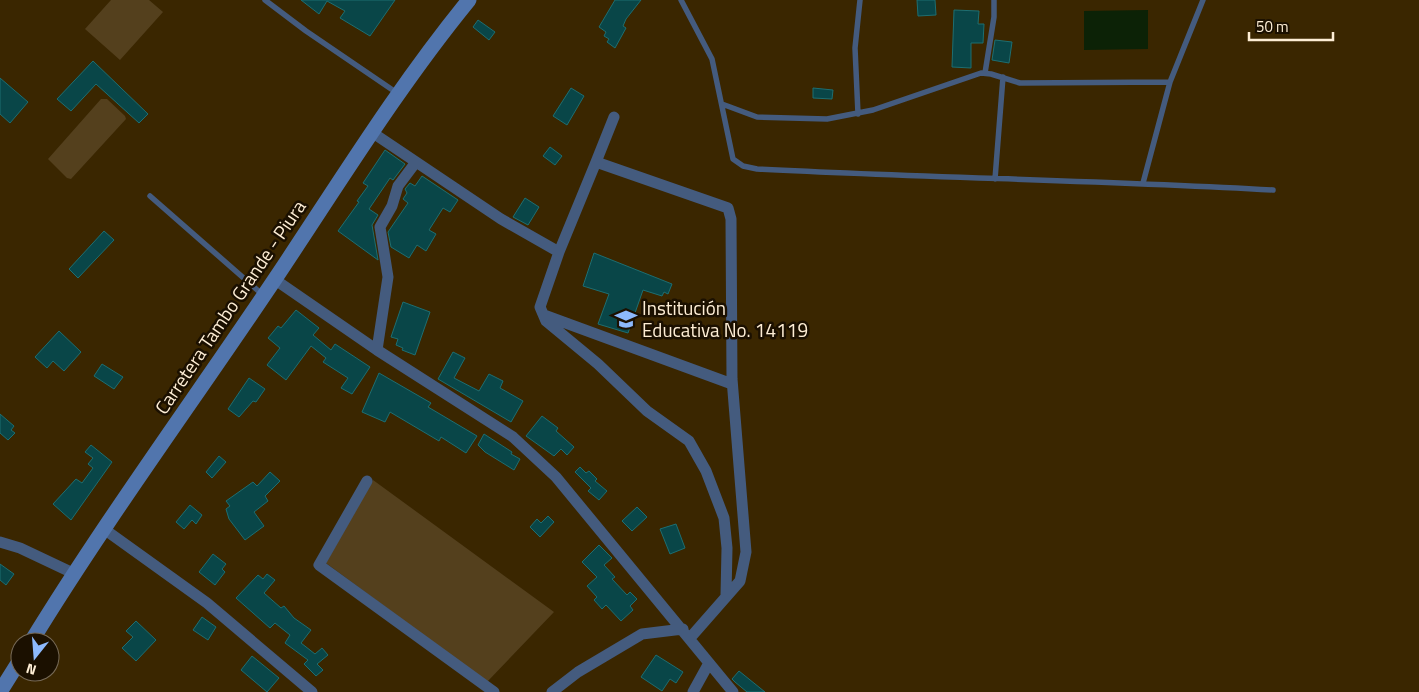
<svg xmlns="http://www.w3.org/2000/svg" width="1419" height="692" font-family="'Titillium Web',sans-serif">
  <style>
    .green { fill: #54401d }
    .water { fill: #0c2206 }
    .building { fill: #094648; stroke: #1d6e71 }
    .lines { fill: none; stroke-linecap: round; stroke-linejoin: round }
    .service { stroke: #445b7e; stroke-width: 5.5 }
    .minor { stroke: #445b7e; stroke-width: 11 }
    .secondary { stroke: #5175ad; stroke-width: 15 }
    .labels { text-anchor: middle; stroke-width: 5; stroke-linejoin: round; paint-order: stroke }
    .street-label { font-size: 19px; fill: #feeed5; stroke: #1b1000 }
    .poi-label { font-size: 19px; fill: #feeed5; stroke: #1b1000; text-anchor: start }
  </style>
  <rect width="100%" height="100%" fill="#3a2600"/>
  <!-- green -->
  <path class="green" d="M111,0H149L163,12L120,60L85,29Z
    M101,99H107L125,116L126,119L71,179L67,178L48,159Z
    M373,480L554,612L487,682L326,563Z"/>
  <!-- water -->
  <path class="water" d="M1148,10V49L1084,50V11Z"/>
  <!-- building -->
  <path class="building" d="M301,0H395L370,36L340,18L345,11L327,1L319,14Z
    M615,0H641L626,19L623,26L626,28L615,48L607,42L609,39L604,36L606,32L599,27Z
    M917,0H935L936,15L918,16Z
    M954,10L979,11L978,24H984L983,43H971V68L952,67Z
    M478,20L495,32L489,40L473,27Z
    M995,40L1012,42L1009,63L992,60Z
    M93,61L148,114L139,123L96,84L71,111L57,99Z
    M0,78L28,102L10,123L0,114Z
    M571,88L584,96L567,125L553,116Z
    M813,88L833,90L832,99L813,98Z
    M550,147L562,156L555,165L543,156Z
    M385,150L405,164L393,180L390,178L369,209L378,215L372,225L378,260L338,231L359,202L357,201L368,186L363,183Z
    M422,176L458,200L450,212L443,208L429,230L436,234L426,251L417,245L409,258L391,247L388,232L408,203L403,199L407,193L405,189L410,183L415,186Z
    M525,198L539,207L528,225L513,217Z
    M104,231L114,240L78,278L69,269Z
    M594,253L672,284L668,294L664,292L662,296L643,290L628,333L598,324L609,294L583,286Z
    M403,302L430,312L415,355L402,350L403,348L396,345L398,339L391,337Z
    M296,310L319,328L313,335L331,350L335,344L370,367L352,394L341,388L348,378L323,362L326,358L311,346L286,380L267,365L280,348L268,338L278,326L281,328Z
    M59,331L81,352L64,371L53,361L47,368L35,357Z
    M453,352L465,358L454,378L479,391L489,374L503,381L500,388L523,401L511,422L438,379Z
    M102,364L123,377L114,389L94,376Z
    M379,373L431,403L428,407L477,436L466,453L441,437L439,441L390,412L385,422L362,412Z
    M249,378L265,389L256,402L253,401L239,417L228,409Z
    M0,414L14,426L11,430L15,433L8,440L0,433Z
    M542,416L558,428L556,431L574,447L567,455L561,449L554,456L526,436Z
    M484,434L512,452L511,454L520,459L514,470L485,452L478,445Z
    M91,445L112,462L71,520L53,504L76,479L82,483L93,468L88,464L93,458L85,452Z
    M219,456L226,462L212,478L206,472Z
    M580,467L586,473L589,471L597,479L595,481L607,491L599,500L588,491L591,488L575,472Z
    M270,472L280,481L265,496L268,501L254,512L264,526L245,540L229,519L226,509L230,506L226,501L253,482L257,486Z
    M190,505L202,515L196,524L192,520L184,529L176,522Z
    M637,507L647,517L632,531L622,521Z
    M548,516L554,522L540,537L530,527L537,519L541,523Z
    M676,524L685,548L670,554L660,529Z
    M599,545L612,558L604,565L615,577L612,579L627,595L630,592L637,599L630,606L633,610L621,621L606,605L602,609L594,600L597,597L587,586L597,577L582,562Z
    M213,554L226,564L222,569L225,572L215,585L199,572Z
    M0,564L14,574L6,585L0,580Z
    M267,574L275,580L264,593L281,608L284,606L294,618L311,630L301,643L315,654L322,648L328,655L317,664L323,670L316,676L304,664L308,660L285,643L290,635L275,623L270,628L236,598L258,575L263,579Z
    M202,617L216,627L208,640L193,630Z
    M136,621L156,640L136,661L122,648L133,637L126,631Z
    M656,655L683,672L676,683L670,679L662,691L641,677Z
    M252,656L279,678L267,692L241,670Z
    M739,671L765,692H747L735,682L732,679Z"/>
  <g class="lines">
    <!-- service -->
    <path class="service" d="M265,0L306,31L397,93
      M681,0L712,59L733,159L743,166L757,169C929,178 1101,180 1273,190
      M985,73L994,17V0
      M722,104L757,117L827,119L873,110L981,73L991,74L1020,83L1170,82
      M858,114L855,48L860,0
      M995,179L1003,77
      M1143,183L1170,82L1203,0
      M150,196L263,295"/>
    <!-- minor -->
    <path class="minor" d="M373,133L501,219L559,252
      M596,162L614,117
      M274,279L377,350L513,437L556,477L733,692
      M544,315L732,384
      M377,350L388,277L380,227L392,206L398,186L416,162
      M367,481L319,565L494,692
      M104,529L207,603L312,692
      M0,542L20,548L75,574
      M690,638L740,581L746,552L732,379L731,219L728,208L596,162L559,252L540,307L546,321L598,364L647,411L689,441L706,471L724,518L727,548L726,595
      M552,692L578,672L642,634L683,629
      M693,692L709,663"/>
    <!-- secondary -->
    <path class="secondary" d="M31,642C107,518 194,400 275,279C338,185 397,88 469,0
      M0,692L20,660"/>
  </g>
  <!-- icons -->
  <defs>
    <g id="school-bare" transform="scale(1.725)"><path d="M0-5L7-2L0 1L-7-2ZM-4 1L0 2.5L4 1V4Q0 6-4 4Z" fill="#8db9fc" stroke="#1b1000" stroke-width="2.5" paint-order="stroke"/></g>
  </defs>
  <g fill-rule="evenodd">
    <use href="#school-bare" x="626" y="319"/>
  </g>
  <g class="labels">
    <!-- street labels -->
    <g class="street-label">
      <text transform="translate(230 307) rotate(-56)" y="7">Carretera Tambo Grande - Piura</text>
    </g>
    <!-- poi labels -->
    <g class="poi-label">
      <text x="642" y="315">Institución<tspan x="642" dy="22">Educativa No. 14119</tspan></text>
    </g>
  </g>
  <!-- north arrow -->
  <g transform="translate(35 657) rotate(197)"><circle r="24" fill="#1b1000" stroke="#766955"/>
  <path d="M0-4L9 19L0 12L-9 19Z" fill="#8db9fc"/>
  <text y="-8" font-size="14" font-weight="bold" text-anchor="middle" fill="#feeed5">N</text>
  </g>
  <!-- scale -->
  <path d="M1249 32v8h84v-8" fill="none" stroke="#feeed5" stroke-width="2.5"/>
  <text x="1256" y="32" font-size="15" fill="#feeed5" stroke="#1b1000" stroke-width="4" paint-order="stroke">50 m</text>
</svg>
